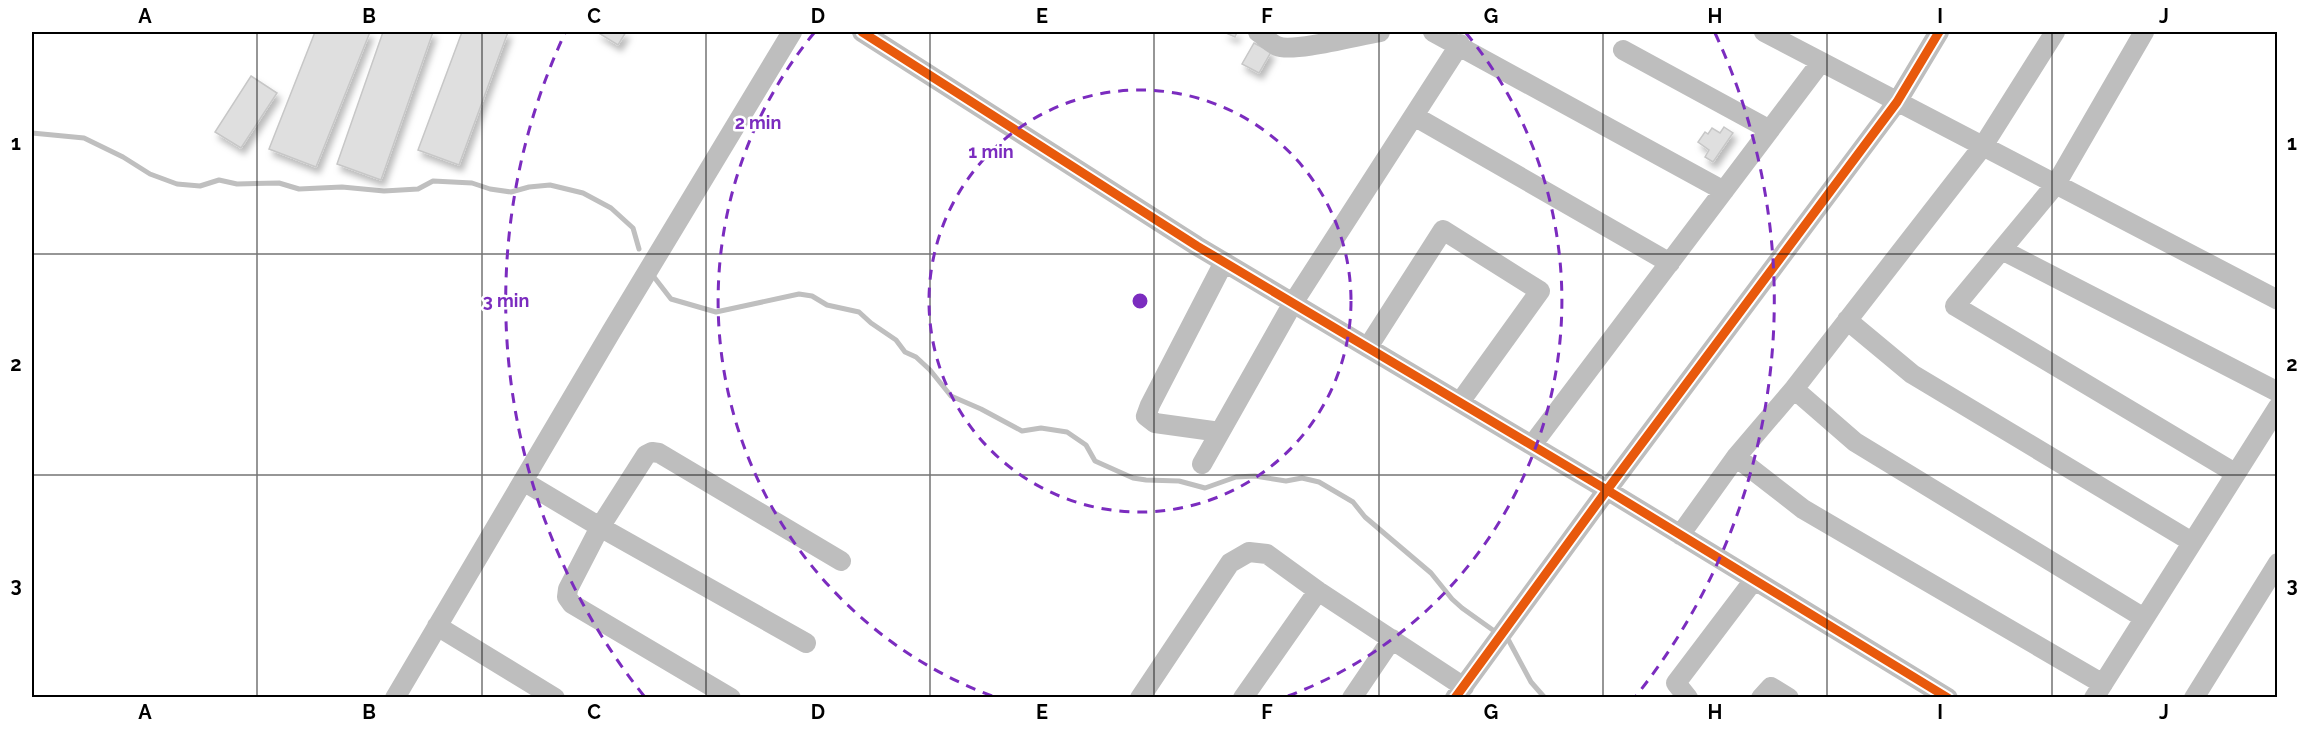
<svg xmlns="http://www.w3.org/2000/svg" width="2309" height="729" font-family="Raleway,sans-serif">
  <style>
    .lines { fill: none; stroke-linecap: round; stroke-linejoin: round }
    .stream { stroke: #bfbfbf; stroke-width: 5 }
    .building { fill: #dfdfdf; stroke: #c7c7c7; stroke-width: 1.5; filter: url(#shadow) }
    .minor { stroke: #bebebe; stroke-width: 20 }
    .cycleway-casing { stroke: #fff; stroke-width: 13 }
    .cycleway { stroke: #e8590c; stroke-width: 9 }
    .grid { fill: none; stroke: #000; stroke-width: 1.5; stroke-opacity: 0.55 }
    .ring { fill: none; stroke: #7b2cbf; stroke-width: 3; stroke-dasharray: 10 8 }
    .centre { fill: #7b2cbf; stroke: #fff; stroke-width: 3 }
    .ring-label { font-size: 18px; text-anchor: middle; font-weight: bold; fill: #7b2cbf; stroke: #fff; stroke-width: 5; stroke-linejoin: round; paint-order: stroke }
    .neatline { fill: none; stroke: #000; stroke-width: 2 }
    .grid-label { font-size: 20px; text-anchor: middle; font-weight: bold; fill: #000 }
  </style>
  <defs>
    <filter id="shadow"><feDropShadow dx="3.5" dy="6" stdDeviation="3" flood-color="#0004"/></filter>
  </defs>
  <rect width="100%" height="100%" fill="#fff"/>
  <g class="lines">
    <!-- stream -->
    <path class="stream" d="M32,133L84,138L123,157L150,174L177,184L200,186L219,180L237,184L279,183L299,189L342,187L384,191L418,189L433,181L472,183L490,189L511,192L529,187L550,185L583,193L611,208L633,228L639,249
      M654,277L671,299L716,312L799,294L812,296L827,305L859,312L871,323L896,340L905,352L916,357L930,370L951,396L981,409L1022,431L1041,428L1067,432L1086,445L1095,461L1133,478L1146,480L1179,481L1205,488L1236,477L1255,476L1286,481L1302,478L1319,482L1353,502L1365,517L1431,573L1452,599L1462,608L1497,633
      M1505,638L1509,641L1531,682L1545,698"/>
  </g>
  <!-- building -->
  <path class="building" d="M315,32H370L316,167L269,149Z
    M383,32H433L381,180L337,164Z
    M462,32H508L459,165L418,150Z
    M597,32H626L618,45Z
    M1224,32H1237L1235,37Z
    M1254,43L1271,52L1259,73L1242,64Z
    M251,76L277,93L241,148L215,132Z
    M1724,127L1733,133L1713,162L1705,157L1709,150L1698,142L1705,132L1708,134L1712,128L1720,133Z"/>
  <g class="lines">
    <!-- minor -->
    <path class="minor" d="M862,32L1197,246L1607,490L1948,698
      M1258,32C1264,36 1270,43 1277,46C1293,53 1360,35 1380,32
      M1433,32L1724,191
      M1764,32L2278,300
      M2144,32L2056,184L1955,306L2235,473
      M1623,50L1770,130
      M1414,116L1670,263
      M2002,250L2278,392
      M1847,320L1912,374L2192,542
      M1368,347L1443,230L1540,291L1460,402
      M1794,389L1855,442L2144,618
      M1220,432L1155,423L1146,416L1150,405L1224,262
      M1532,445L1821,62
      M1736,457L1803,509L2103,684
      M1202,464L1293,303L1460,44
      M523,481L600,527L806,643
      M1680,535L1736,457L1794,389L1983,146L2055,32
      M437,626L555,698
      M395,698L611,332L792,32
      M731,698L572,604L567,597L568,589L600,527L646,455L652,452L659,453L841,561
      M1140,698L1230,563L1249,552L1267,554L1318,591L1464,687
      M1243,698L1318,591
      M1352,698L1392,639
      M1455,698L1607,490L1897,102L1939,32
      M1688,698L1676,683L1754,580
      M1761,698L1771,687L1789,698
      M2094,698L2278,407
      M2194,698L2278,563"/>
    <!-- cycleway casing -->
    <g class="cycleway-casing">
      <path id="cycleway" d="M862,32L1197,246L1607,490L1948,698
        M1455,698L1607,490L1897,102L1939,32"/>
    </g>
    <!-- cycleway -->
    <use href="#cycleway" class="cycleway"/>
  </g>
  <!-- grid -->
  <path class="grid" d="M257,32V698M482,32V698M706,32V698M930,32V698M1154,32V698M1379,32V698M1603,32V698M1827,32V698M2052,32V698M32,254H2278M32,475H2278"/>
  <!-- distance rings -->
  <g class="ring">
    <circle cx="1140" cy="301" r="211"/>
    <path d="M992 696A422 422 0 0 1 814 33M1466 33A422 422 0 0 1 1288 696"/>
    <path d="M644 696A634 634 0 0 1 565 33M1715 33A634 634 0 0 1 1636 696"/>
  </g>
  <circle cx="1140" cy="301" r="9" class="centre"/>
  <g class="ring-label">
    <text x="758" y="129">2 min</text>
    <text x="991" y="158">1 min</text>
    <text x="506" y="307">3 min</text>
  </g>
  <!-- border -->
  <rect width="2309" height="729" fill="none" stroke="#ffffff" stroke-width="66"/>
  <rect x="33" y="33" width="2243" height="663" class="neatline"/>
  <g class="grid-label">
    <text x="145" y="23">A</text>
    <text x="369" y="23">B</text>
    <text x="594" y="23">C</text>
    <text x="818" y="23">D</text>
    <text x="1042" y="23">E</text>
    <text x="1267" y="23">F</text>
    <text x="1491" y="23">G</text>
    <text x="1715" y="23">H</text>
    <text x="1940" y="23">I</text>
    <text x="2164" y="23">J</text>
    <text x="16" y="150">1</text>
    <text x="2292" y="150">1</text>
    <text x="16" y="371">2</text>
    <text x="2292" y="371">2</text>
    <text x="16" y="592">3</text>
    <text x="2292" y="592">3</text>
    <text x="145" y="719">A</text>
    <text x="369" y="719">B</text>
    <text x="594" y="719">C</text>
    <text x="818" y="719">D</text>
    <text x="1042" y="719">E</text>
    <text x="1267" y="719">F</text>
    <text x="1491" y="719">G</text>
    <text x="1715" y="719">H</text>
    <text x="1940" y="719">I</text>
    <text x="2164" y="719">J</text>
  </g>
</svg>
